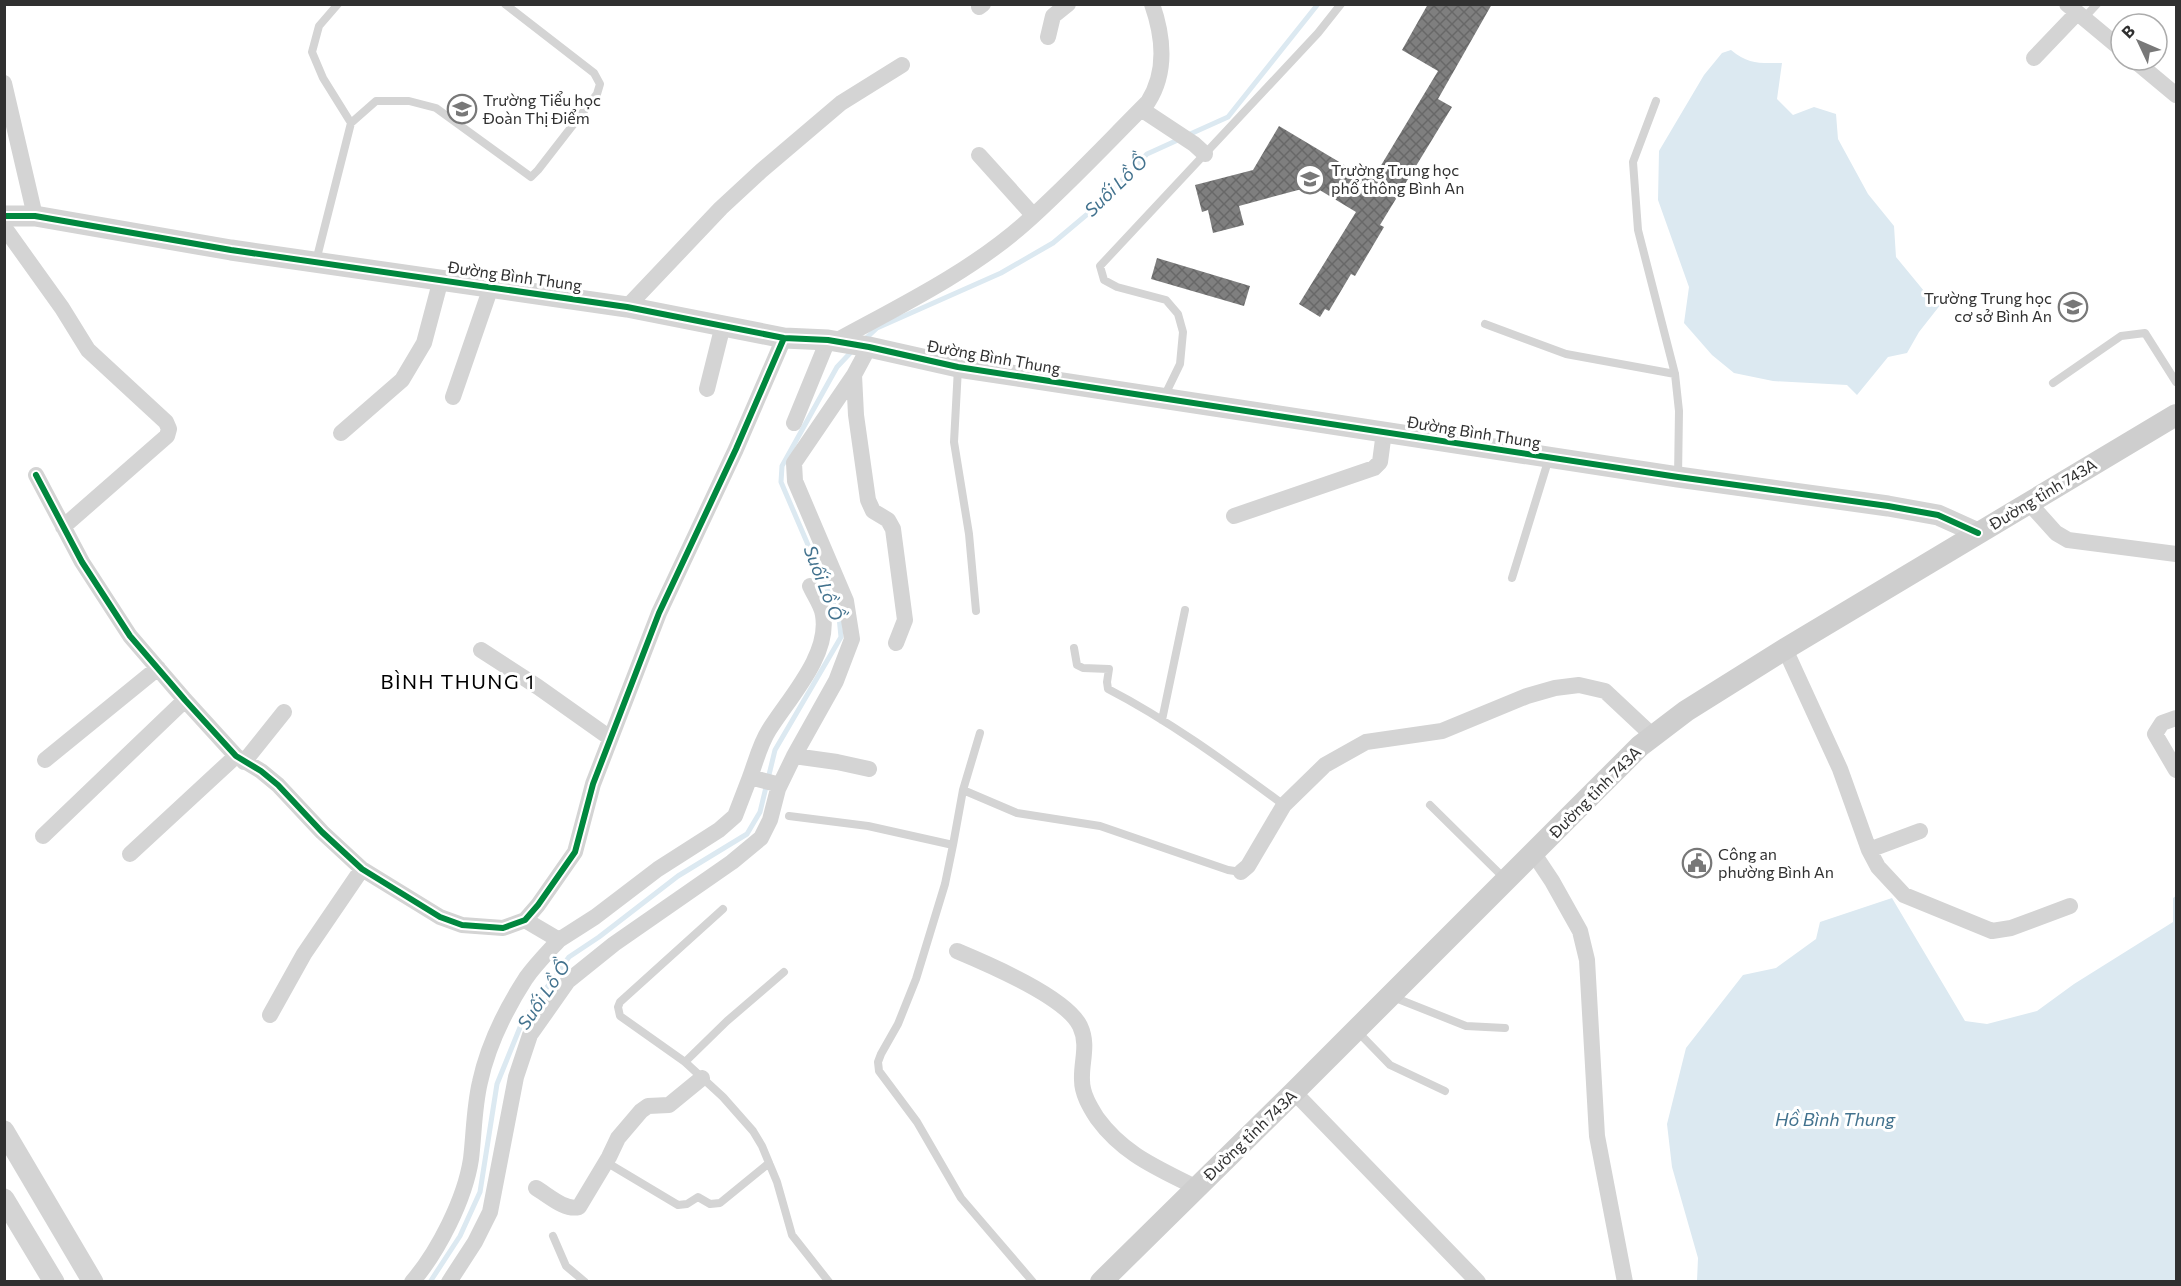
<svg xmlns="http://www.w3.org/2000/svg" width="2181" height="1286" font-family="Commissioner,sans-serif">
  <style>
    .water { fill: #dce9f1 }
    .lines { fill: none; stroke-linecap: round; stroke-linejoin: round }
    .stream { stroke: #dce9f1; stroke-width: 5 }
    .building { fill: url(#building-cross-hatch) }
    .service { stroke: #d4d4d4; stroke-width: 8 }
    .minor { stroke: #d4d4d4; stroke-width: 16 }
    .tertiary { stroke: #d4d4d4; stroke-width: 21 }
    .secondary { stroke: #cecece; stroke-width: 22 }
    .cycleway-casing { stroke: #fff; stroke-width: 10 }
    .cycleway { stroke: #00873e; stroke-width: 6 }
    .labels { text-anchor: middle; stroke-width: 6; stroke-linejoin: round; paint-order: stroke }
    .poi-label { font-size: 16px; fill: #303030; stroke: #fff; text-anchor: start }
    .street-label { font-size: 16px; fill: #303030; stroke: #fff }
    .water-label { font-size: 18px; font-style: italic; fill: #42728e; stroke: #fff }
    .quarter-label { font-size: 20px; letter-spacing: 1.5px; fill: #000; stroke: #fff }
  </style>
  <defs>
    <pattern id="building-cross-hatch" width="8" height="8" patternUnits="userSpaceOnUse" patternTransform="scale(1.5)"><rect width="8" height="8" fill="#7f7f7f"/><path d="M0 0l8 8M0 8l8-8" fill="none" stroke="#686868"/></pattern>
  </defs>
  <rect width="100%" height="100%" fill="#fff"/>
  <!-- water -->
  <path class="water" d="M1731,50C1749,65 1760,63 1782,63L1777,99L1793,115L1814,107L1836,114L1838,139L1868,194L1894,226L1896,257L1924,291L1941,304L1919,332L1907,353L1888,357L1857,395L1847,385L1773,381L1734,373L1712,355L1684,323L1689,287L1658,200L1659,151L1704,75L1722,53Z
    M2176,896V1281H1697L1698,1258L1672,1167L1667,1124L1686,1048L1743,975L1776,968L1816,939L1820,922L1892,898L1965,1021L1987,1024L2037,1011L2074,984L2173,922V898Z"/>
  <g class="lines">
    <!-- stream -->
    <path class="stream" d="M1188,135L1228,117L1318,4
      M863,341L877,328L1001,273L1053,243L1097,206L1147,154L1180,139
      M430,1282L460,1236L480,1192L497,1084L523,1020L569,957L599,937L678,876L747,834L760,812L775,750L841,637L839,617L781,482L782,466L837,367L854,349"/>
  </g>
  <!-- building -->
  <path class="building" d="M1428,4H1492L1438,99L1452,107L1380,225L1384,227L1355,276L1351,274L1329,311L1325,309L1320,317L1299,304L1356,212L1313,186L1239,206L1244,225L1213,233L1208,210L1202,212L1195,185L1253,170L1279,126L1361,175L1363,170L1374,177L1438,71L1402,50Z
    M1157,258L1250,286L1244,306L1151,279Z"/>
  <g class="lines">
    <!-- service -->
    <path class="service" d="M338,4L319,26L312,52L323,78L351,123L376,101H409L436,108L531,177L538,170L597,94L600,84L594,73L505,4
      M2084,18L2097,4
      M1656,101L1633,162L1638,230L1675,374L1679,411L1678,477
      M316,261L351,123
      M1485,324L1566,354L1675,374
      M958,368L954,442L969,534L976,611
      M2053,383L2121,336L2145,333L2176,382
      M1164,397L1180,364L1183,332L1178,314L1166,300L1117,287L1104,280L1100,266L1318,33L1341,4
      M1512,578L1549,458
      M1074,648L1077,665L1083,668L1109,669L1107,682L1108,689C1170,721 1228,764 1284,805
      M1162,720L1185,610
      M963,790L1017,813L1100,826L1228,870L1241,872
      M1430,805L1504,878
      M789,816L868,826L953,845L945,884L916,979L898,1024L881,1054L878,1062L879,1071L917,1122L961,1198L1033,1282
      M953,845L963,790L980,733
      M723,909L620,1002L618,1007L620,1016L685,1062L723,1097L753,1131L762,1146L777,1182L792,1235L829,1282
      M1393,997L1466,1026L1505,1028
      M1358,1032L1390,1065L1445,1091
      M685,1062L727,1021L784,972
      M606,1162L678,1205L687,1204L698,1197L710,1204L720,1203L769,1163
      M553,1236L566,1266L585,1282"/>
    <!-- minor -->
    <path class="minor" d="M2067,4L2121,49
      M979,7L983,4
      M1048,37L1053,16L1068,4
      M2034,58L2077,13
      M2134,60L2176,95
      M4,83L35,216
      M1141,109L1194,144L1205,154
      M979,155L1033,215
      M4,227L62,308L88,350L166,422L169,429L167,436L63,527
      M627,307L721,208L761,171L841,103L902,65
      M836,341C900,306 968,273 1023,225C1067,186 1107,143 1148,102C1167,72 1164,38 1152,4
      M869,347L854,375L856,415L868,500L873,511L888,520L893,529L905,620L896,643
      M707,389L723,325
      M453,397L491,287
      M794,423L828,340
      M341,433L402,380L424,343L441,279
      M36,475L82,562L130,636L185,700L236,756L261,771L278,785L322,832L362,869L440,917L462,925L503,928L525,920L538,905L575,852L593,784L659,613L736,449L784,338
      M2029,503L2056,533L2068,540L2176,554
      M1234,516L1374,468L1380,462L1384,432
      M1785,649L1840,769L1869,850L1878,867L1904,895L1992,931L2011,928L2070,906
      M481,650L538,687L610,738
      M2176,718L2162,723L2155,734L2176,770
      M794,756L837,762L869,769
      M45,760L158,668
      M244,762L284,712
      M780,785L750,777C756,761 760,744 769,730C789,698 830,655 823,615C822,606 814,595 810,586
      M43,836L185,700
      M1869,850L1920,831
      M130,854L236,756
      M1534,854L1552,881L1580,931L1587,960L1597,1136L1625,1282
      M1241,872L1248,866L1284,805L1325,765L1366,742L1442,731L1527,696L1555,688L1579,685L1605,691L1653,736
      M525,920L559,940L595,917L658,869L719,830L735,816L750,777
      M957,951C988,964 1066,997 1080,1026C1089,1045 1081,1062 1082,1080C1082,1094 1090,1107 1097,1118C1124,1155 1158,1168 1197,1188
      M270,1015L304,954L362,869
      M1294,1092L1478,1282
      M536,1188C548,1195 565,1211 579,1207L609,1157L618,1138L641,1111L648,1106L669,1105L702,1078
      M412,1282C438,1252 465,1199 471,1159C474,1134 474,1107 480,1082C488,1045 506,1009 526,978C536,964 548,952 559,940
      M449,1282L475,1242L490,1212L516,1077L530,1035L568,981L614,944L732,862L761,838L770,820L778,789L794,756L836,681L852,639L846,601L795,481L794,463L854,375"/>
    <!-- tertiary -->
    <path class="tertiary" d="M4,216H35L231,250L627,307L784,338L828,340L869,347L958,367L1678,477L1888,506L1938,515L1978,533
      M4,1131L93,1282
      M4,1199L54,1282"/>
    <!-- secondary -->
    <path class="secondary" d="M1101,1282L1294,1092L1640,746L1686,711L1785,649L2176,415"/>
    <!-- cycleway casing -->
    <g class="cycleway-casing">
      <path id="cycleway" d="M4,216H35L231,250L627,307L784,338L828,340L869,347L958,367L1678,477L1888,506L1938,515L1978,533
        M36,475L82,562L130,636L185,700L236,756L261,771L278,785L322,832L362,869L440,917L462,925L503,928L525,920L538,905L575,852L593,784L659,613L736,449L784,338"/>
    </g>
    <!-- cycleway -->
    <use href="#cycleway" class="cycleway"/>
  </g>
  <!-- icons -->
  <defs>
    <g id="school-ring" transform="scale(1.5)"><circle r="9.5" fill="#fff" stroke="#787878" stroke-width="1.5"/><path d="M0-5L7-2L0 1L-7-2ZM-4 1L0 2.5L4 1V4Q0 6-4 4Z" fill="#787878"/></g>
    <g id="civic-ring" transform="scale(1.5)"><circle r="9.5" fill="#fff" stroke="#787878" stroke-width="1.5"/><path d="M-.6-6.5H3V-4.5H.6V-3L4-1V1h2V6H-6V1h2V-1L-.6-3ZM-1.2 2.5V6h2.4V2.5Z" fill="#787878"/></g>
  </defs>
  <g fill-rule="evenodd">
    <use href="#school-ring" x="462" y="109"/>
    <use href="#school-ring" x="1310" y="179"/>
    <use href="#school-ring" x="2073" y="307"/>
    <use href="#civic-ring" x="1697" y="863"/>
  </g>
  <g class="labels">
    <!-- poi labels -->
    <g class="poi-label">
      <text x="483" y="106">Trường Tiểu học<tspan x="483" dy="18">Đoàn Thị Điểm</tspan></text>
      <text x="1331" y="176">Trường Trung học<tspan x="1331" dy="18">phổ thông Bình An</tspan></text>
      <text x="2052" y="304" text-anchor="end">Trường Trung học<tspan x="2052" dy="18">cơ sở Bình An</tspan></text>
      <text x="1718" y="860">Công an<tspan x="1718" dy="18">phường Bình An</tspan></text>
    </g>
    <!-- street labels -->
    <g class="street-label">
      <text transform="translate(515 276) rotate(8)" y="6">Đường Bình Thung</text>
      <text transform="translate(994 357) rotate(10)" y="6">Đường Bình Thung</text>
      <text transform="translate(1474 432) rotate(9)" y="6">Đường Bình Thung</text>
      <text transform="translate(2043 494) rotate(-31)" y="6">Đường tỉnh 743A</text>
      <text transform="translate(1595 792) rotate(-45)" y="6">Đường tỉnh 743A</text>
      <text transform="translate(1250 1135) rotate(-44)" y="6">Đường tỉnh 743A</text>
    </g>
    <!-- water labels -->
    <g class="water-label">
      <text transform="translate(1116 186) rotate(-44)" y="6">Suối Lồ Ồ</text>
      <text transform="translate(823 583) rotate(69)" y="6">Suối Lồ Ồ</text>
      <text transform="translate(544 995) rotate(-56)" y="6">Suối Lồ Ồ</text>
      <text x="1835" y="1126">Hồ Bình Thung</text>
    </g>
    <!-- quarter labels -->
    <g class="quarter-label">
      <text x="458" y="689">BÌNH THUNG 1</text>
    </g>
  </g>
  <!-- border -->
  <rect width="2181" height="1286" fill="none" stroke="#303030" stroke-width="12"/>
  <!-- north arrow -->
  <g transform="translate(2139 42) rotate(314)"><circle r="28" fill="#ffffff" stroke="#acacac" stroke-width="1.5"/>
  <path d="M0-4.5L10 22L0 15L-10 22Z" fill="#787878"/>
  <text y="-9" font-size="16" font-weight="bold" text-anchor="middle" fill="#303030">B</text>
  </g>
</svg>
